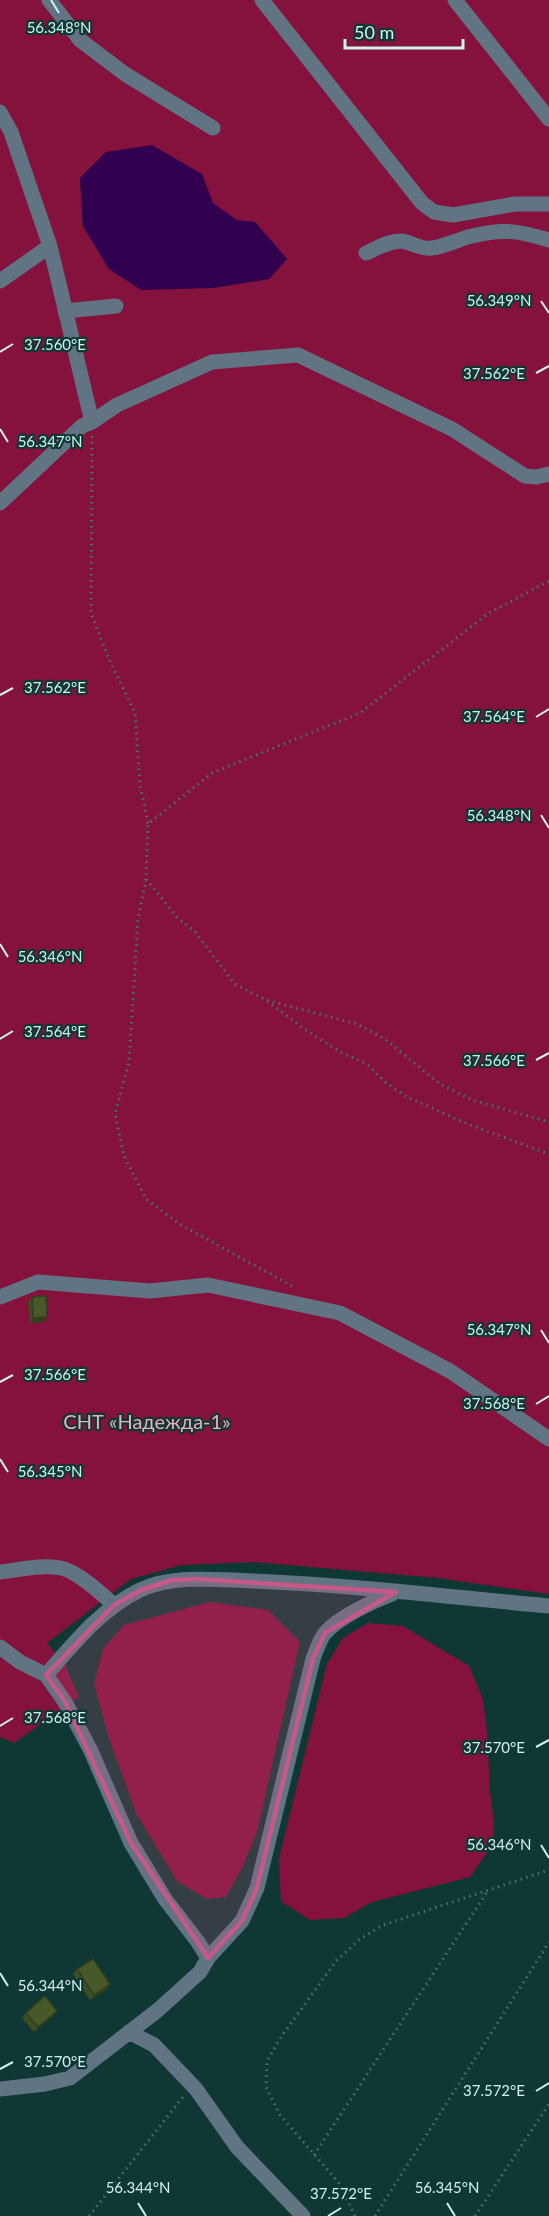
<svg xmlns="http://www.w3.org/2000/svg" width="549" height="2216" font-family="Lato,sans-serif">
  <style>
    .green { fill: #85123c; fill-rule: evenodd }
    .water { fill: #31004f }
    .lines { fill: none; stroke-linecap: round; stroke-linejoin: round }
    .path { stroke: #4a726e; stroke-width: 3; stroke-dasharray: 1.5 4.5; stroke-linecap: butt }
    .minor { stroke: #617484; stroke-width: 15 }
    .wall { fill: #3d4d23 }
    .shaded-wall { fill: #323e1d }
    .building { fill: #475929; stroke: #323e1d; stroke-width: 1.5 }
    .marked { fill: #c65987; fill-opacity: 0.2; stroke: #c65987; stroke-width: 4.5; stroke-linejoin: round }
    .ticks { fill: none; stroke: #cef2ee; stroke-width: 2 }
    .labels { text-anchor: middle; stroke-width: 4.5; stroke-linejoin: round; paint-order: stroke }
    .park-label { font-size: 20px; fill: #eeaeba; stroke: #0f3834 }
    .ticks-label { font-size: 15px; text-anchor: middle; fill: #cef2ee; stroke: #0f3834; stroke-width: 4.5; stroke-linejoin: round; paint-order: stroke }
  </style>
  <rect width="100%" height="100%" fill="#0f3834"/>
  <!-- green -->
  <path class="green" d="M0,0H549V1594L438,1578L254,1562L181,1565L131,1579L47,1643L65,1665L79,1697L14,1743L0,1737ZM202,174L213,203L237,221L255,222L287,259L269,279L213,288L109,269L83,226L80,179Z
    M210,1602L268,1610L300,1642L257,1832L243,1866L226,1897L207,1899L177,1881L136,1813L108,1735L94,1684L103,1649L124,1625Z
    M368,1623L403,1626L469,1666L483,1699L487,1731L490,1791L494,1823L493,1844L470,1877L372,1902L344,1918L310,1920L281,1901L279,1859L327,1664L343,1638Z"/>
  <!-- water -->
  <path class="water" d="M152,145L202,174L213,203L237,220L255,222L287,259L269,279L213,288L141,290L109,269L83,226L80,178L106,152Z"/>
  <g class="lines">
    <!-- path -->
    <path class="path" d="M92,436L91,613L108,657L135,713L140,784L148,824
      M549,581L489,613L360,713L212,773L148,824L146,879L177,917L195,932L235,984L266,1000L357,1024L385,1039L440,1084L472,1100L549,1122
      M146,879L138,919L129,1062L115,1114L124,1156L146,1199L181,1225L294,1287
      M267,1001L303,1028L340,1052L367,1064L386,1083L407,1097L470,1125L549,1154
      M314,2155L487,1892
      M89,2216L183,2097
      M355,2216L339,2183L280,2115L266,2087L267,2061L281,2037L337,1960L360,1939L383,1925L549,1870
      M375,2216L549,1942
      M475,2216L549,2104"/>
    <!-- minor -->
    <path class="minor" d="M49,0L80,40L125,74L213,128
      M262,0L422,203L434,212L453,215L515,204H549
      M455,0L549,119
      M0,112L11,132L50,246L92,422
      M366,253C377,248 389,241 401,241C412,242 420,250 432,248C446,246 459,239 472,236C503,228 519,231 549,240
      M0,281L50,246
      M65,311L116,306
      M0,503L82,426L92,422L117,405L212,362L298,355L452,429L525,476L536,477L549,474
      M0,1297L38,1282L150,1291L208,1285L340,1313L450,1371L549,1439
      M0,1572C19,1570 42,1564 61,1568C77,1571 102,1594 114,1605
      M0,1647L20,1662L46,1675L65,1702L90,1749L131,1843L165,1899L198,1942L208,1958L200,1972L158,2010L70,2078L45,2084L0,2089
      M46,1675C74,1643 101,1609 140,1590C175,1574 215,1580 253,1581C352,1585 450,1597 549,1606
      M208,1958L242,1921L257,1888L313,1659C316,1651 320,1639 325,1633C339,1617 373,1601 392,1594
      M129,2032L154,2045L196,2089L237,2147L303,2216"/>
  </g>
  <!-- wall -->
  <path class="wall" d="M32,1297L44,1322L30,1323L28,1302Z
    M77,1969L107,1989L90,2000L73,1974Z
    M26,2013L53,2016L34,2032L22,2018Z"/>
  <!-- shaded-wall -->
  <path class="shaded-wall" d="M47,1317L44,1322L30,1323L33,1318Z
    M110,1984L107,1989L90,2000L94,1995Z
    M57,2011L53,2016L34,2032L38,2027Z"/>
  <!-- building -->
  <path class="building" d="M46,1296L47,1317L33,1318L32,1297Z
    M93,1959L110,1984L94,1995L77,1969Z
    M45,1996L57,2011L38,2027L26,2013Z"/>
  <!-- marked area -->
  <path class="marked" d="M197,1579L396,1592L325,1633L313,1659L257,1888L242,1921L208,1958L131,1843L65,1702L46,1675L114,1605L141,1590L172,1580Z"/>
  <!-- ticks -->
  <path class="ticks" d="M51,0L59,13M541,301L549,313M0,352L13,344M536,373L549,366M0,429L8,442M0,695L13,688M536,717L549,709M541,815L549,828M0,944L8,957M0,1039L13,1031M536,1060L549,1053M541,1330L549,1343M0,1382L13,1375M536,1404L549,1396M0,1459L8,1472M0,1726L13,1718M536,1747L549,1740M541,1845L549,1858M0,1973L8,1986M0,2069L13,2062M536,2091L549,2083M138,2203L146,2216M447,2203L455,2216M328,2216L341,2208"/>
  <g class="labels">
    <!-- park labels -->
    <g class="park-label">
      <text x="147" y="1429">СНТ «Надежда-1»</text>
    </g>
  </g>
  <g class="ticks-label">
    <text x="59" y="33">56.348°N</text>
    <text x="499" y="306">56.349°N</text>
    <text x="55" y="350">37.560°E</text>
    <text x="494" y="379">37.562°E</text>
    <text x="50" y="447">56.347°N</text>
    <text x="55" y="693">37.562°E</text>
    <text x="494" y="722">37.564°E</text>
    <text x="499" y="821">56.348°N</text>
    <text x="50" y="962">56.346°N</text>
    <text x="55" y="1037">37.564°E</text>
    <text x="494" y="1066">37.566°E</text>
    <text x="499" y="1335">56.347°N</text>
    <text x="55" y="1380">37.566°E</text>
    <text x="494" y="1409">37.568°E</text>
    <text x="50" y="1477">56.345°N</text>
    <text x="55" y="1723">37.568°E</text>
    <text x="494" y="1753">37.570°E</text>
    <text x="499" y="1850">56.346°N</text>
    <text x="50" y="1991">56.344°N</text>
    <text x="55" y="2067">37.570°E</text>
    <text x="494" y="2096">37.572°E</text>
    <text x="138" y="2193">56.344°N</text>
    <text x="447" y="2193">56.345°N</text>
    <text x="341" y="2199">37.572°E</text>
  </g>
  <!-- scale -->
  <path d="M345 39v9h118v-9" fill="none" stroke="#cef2ee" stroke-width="3"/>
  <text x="354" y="39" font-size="18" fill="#cef2ee" stroke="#0f3834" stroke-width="4.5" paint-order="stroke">50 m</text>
</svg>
